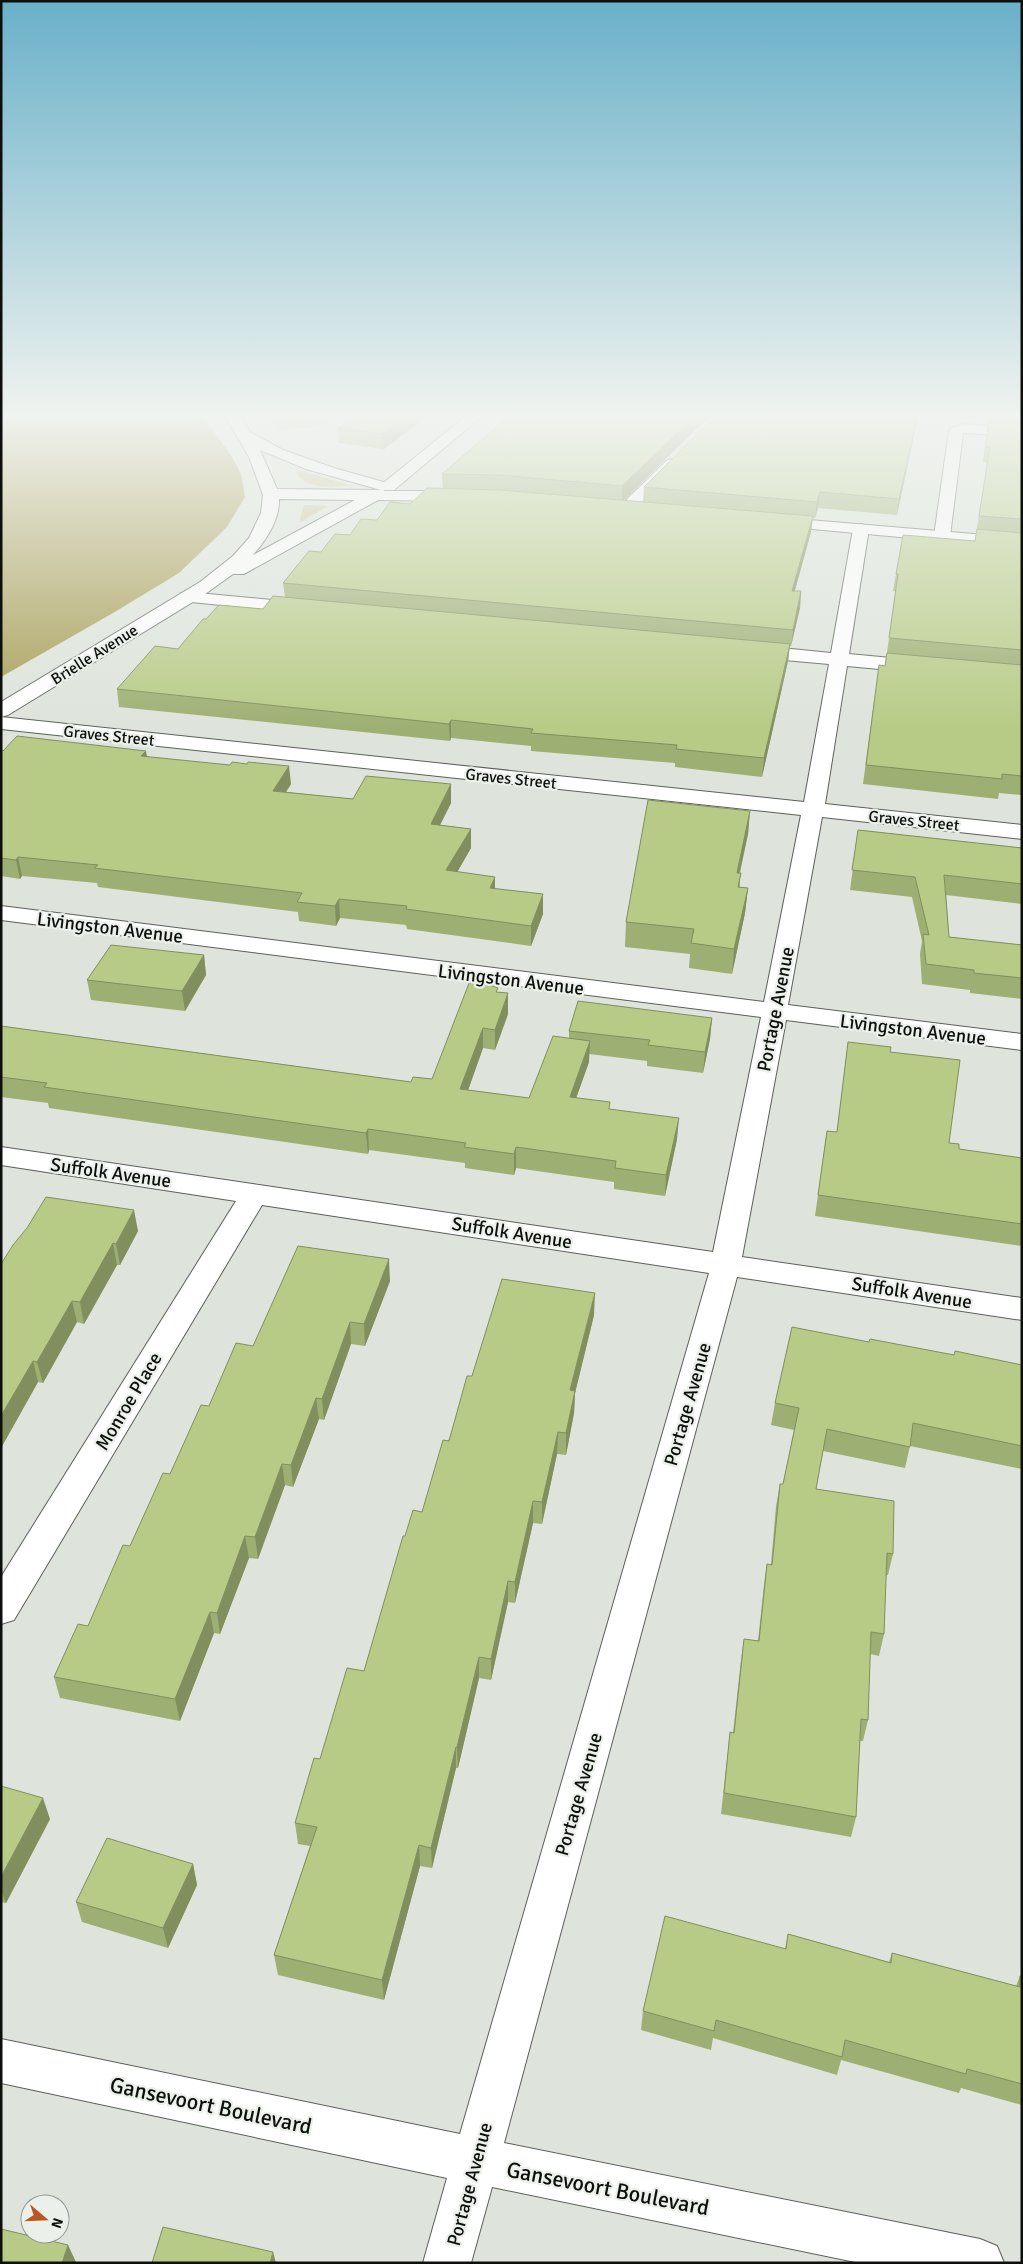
<svg xmlns="http://www.w3.org/2000/svg" width="1023" height="2264" font-family="Signika,sans-serif">
  <style>
    .green { fill: #cac493 }
    .forest { fill: #a89e57 }
    .lines { fill: none; stroke-linecap: round; stroke-linejoin: round }
    .minor-casing { stroke: #5b605a; stroke-width: 2 }
    .tertiary-casing { stroke: #5b605a; stroke-width: 2 }
    .minor { fill: #fff; fill-rule: evenodd }
    .tertiary { fill: #fff; fill-rule: evenodd }
    .wall { fill: #9eaf73 }
    .shaded-wall { fill: #818e5e }
    .building { fill: #b8cb86; stroke: #818e5e }
    .labels { text-anchor: middle; stroke-width: 4.5; stroke-linejoin: round; paint-order: stroke }
    .far-street-label { font-size: 16px; fill: #0d0f0d; stroke: #ebf1ea }
    .street-label { font-size: 19px; fill: #0d0f0d; stroke: #ebf1ea }
    .near-street-label { font-size: 22px; fill: #0d0f0d; stroke: #ebf1ea }
  </style>
  <rect width="100%" height="100%" fill="#dee4dc"/>
  <!-- green -->
  <path class="green" d="M266,412H358L325,425L280,431Z
    M301,471L353,486C335,486 306,491 297,473Z
    M304,505L328,506L299,523Z"/>
  <!-- forest -->
  <path class="forest" d="M1,412H200L232,457L241,474L245,497L227,527L179,573L113,613L1,677Z"/>
  <g class="lines">
    <!-- minor casing -->
    <g class="minor-casing">
      <path id="minor" d="M471,412H487L394,490H382L380,487L382,484Z
        M964,424L1013,428L1020,432L1013,436L963,433L950,536L948,539H936L934,536L949,431L951,428Z
        M671,459L676,461L679,464L676,467L632,512H620L618,509L620,506L666,461Z
        M861,524L867,526L869,529L849,654L923,661L930,663L932,667L930,671L923,673L847,666L825,804L1022,825V839L822,817L788,1005L1022,1034V1050L786,1020L742,1257L1022,1298V1320L737,1277L504,2143L980,2239L997,2246L1004,2263H860L492,2187L471,2263H423L447,2178L1,2083V2039L460,2134L709,1273L262,1205L14,1620L1,1624V1577L236,1201L1,1165V1147L713,1252L761,1017L1,920V906L764,1002L801,815L1,729V717L804,802L829,664L752,657L745,655L743,651L745,647L752,645L831,653L853,529L855,526Z
        M187,592L303,603L309,604L312,608L309,612L303,613L181,601L178,597L181,593Z"/>
    </g>
    <!-- tertiary casing -->
    <g class="tertiary-casing">
      <path id="tertiary" d="M223,412H237L250,432L283,450L334,468L387,483L390,486L383,491H455L461,493L463,496L461,499L455,501L378,500L244,574H233L201,597L8,715L1,717V702L200,582L233,556L249,538L261,513L263,495L249,457ZM260,450L306,469L381,490L277,489ZM279,499L355,500L253,555C266,540 280,520 279,499Z
        M774,517L1022,538V548L768,525L766,522L768,519Z"/>
    </g>
    <!-- minor -->
    <use href="#minor" class="minor"/>
    <!-- tertiary -->
    <use href="#tertiary" class="tertiary"/>
  </g>
  <!-- wall -->
  <path class="wall" d="M360,412H433L384,449L339,443L338,428Z
    M514,412H716L691,434L623,500L643,502L644,487L722,412H1022V795L999,793L998,799L863,784L879,665L885,666L896,591H893L896,574L975,541L987,463L983,462L988,424V420L918,414L897,515L818,508L815,518H813L811,532L795,591H801L800,608L791,646H790L788,661L762,777L675,767V763L531,751V746L451,738L450,741L119,707L117,689L178,649L206,619L263,609L285,597L283,583L321,552L377,520L443,489L442,474Z
    M1,750L147,757L291,784L286,792L353,799L451,784V803L440,825L471,829V848L457,872L495,877V889L543,894V914L531,946L407,929L406,925L340,918L336,926L299,921L298,912L98,887L97,883L22,876L20,879L1,876Z
    M750,811L748,834L740,873V887L748,888L745,913L732,974L689,968L690,954L625,947L626,922Z
    M858,830L1022,848V904L946,895L949,937L1022,945V999L970,993V990L922,984L920,954L922,941L912,897L850,890Z
    M204,955L206,975L185,1011L91,1000L87,980Z
    M498,992L508,1014L495,1050L483,1048L468,1090L529,1098L569,1038V1031L712,1018L710,1039L703,1073L647,1066V1061L589,1054V1062L576,1098L610,1109L677,1139L665,1196L614,1189V1182L516,1168L514,1175L465,1168V1163L369,1150L368,1154L49,1108L48,1103L1,1097V1026L411,1082L432,1079Z
    M848,1042L890,1052L949,1143L959,1149L1022,1158V1246L815,1216L827,1131L837,1132Z
    M138,1231L120,1265H117L84,1324L77,1322L43,1383L38,1382L1,1448V1264Z
    M390,1281L365,1346L351,1344L324,1420L319,1419L293,1487L285,1485L258,1559L249,1558L220,1634L214,1633L180,1721L60,1698L54,1677L88,1626L170,1474L209,1406L253,1346Z
    M594,1315L575,1393L574,1413L566,1455L557,1454L542,1524L533,1523L515,1603L508,1602L491,1680L479,1678L458,1768H456L432,1868L420,1866L384,2000L278,1975L274,1955L310,1846L298,1844L295,1823L320,1759L364,1671L405,1536L422,1512L472,1376Z
    M869,1342L954,1355L955,1351L1022,1365V1469L910,1446L905,1468L823,1451L816,1489L893,1554L888,1575H886L884,1634L879,1656L870,1654L868,1720L863,1741H860L856,1817L851,1837L721,1814L730,1732L733,1733L741,1660L744,1639L758,1641L764,1585L767,1564H771L776,1506L780,1484H783L794,1430L771,1425L775,1403Z
    M1,1786L50,1819L6,1903L1,1902Z
    M193,1864L197,1885L168,1948L82,1922L76,1902Z
    M788,1934L889,1962L892,1953L1016,1986L1020,1976H1022V2105L961,2088L959,2093L841,2060L837,2075L713,2038L711,2050L641,2030L643,2011L785,1949Z"/>
  <!-- shaded-wall -->
  <path class="shaded-wall" d="M413,412H433L384,449L383,434Z
    M700,412H716L691,434L622,502V486L692,419Z
    M918,412H919L897,515L899,499Z
    M820,492L818,508L815,518L817,502Z
    M813,516L811,532L790,607L792,591Z
    M801,591L800,608L791,646L793,630Z
    M790,644L788,661L762,777L764,758Z
    M451,720V738L450,741L449,724Z
    M146,751L149,769L141,756Z
    M289,766L291,784L275,809L273,791Z
    M451,784V803L431,843V824Z
    M750,811L748,834L734,897L737,873Z
    M471,829V848L447,890L446,870Z
    M18,857L22,876L20,879L16,860Z
    M495,877V896L490,888Z
    M748,888L745,913L732,974L734,949Z
    M543,894V914L531,946V926Z
    M339,899L340,918L336,926L335,906Z
    M204,955L206,975L185,1011L182,991Z
    M508,993V1014L495,1050V1030Z
    M712,1018L710,1039L703,1073L705,1052Z
    M483,1028V1048L461,1110L460,1089Z
    M590,1041L589,1062L569,1118L570,1097Z
    M679,1118L677,1139L665,1196L666,1175Z
    M368,1129L369,1150L368,1154L366,1133Z
    M516,1147V1168L514,1175V1154Z
    M134,1210L138,1231L120,1265L116,1244Z
    M113,1243L117,1265L84,1324L80,1302Z
    M389,1259L390,1281L365,1346L364,1324Z
    M595,1293L594,1315L575,1393L574,1413L566,1455V1433L570,1390Z
    M72,1301L77,1322L43,1383L37,1362Z
    M350,1322L351,1344L324,1420L322,1399Z
    M33,1361L38,1382L1,1448V1416Z
    M316,1398L319,1419L293,1487L291,1465Z
    M558,1432L557,1454L542,1524V1502Z
    M282,1464L285,1485L258,1559L255,1537Z
    M533,1501V1523L515,1603V1582Z
    M245,1536L249,1558L220,1634L217,1613Z
    M508,1581V1602L491,1680V1659Z
    M210,1612L214,1633L180,1721L175,1699Z
    M479,1657V1678L458,1768L457,1747Z
    M456,1747V1768L432,1868L431,1848Z
    M43,1798L50,1819L6,1903L1,1891V1877Z
    M419,1845L420,1866L384,2000L382,1980Z
    M193,1864L197,1885L168,1948L163,1928Z
    M68,2245L76,2262V2263H62Z
    M273,2252L276,2263H270Z"/>
  <!-- building -->
  <path class="building" d="M360,412H413L383,434L338,428Z
    M514,412H700L692,419L622,486L500,475L442,474Z
    M722,412H918L899,499L820,492L817,502L644,487L704,427Z
    M1022,418V519L979,516L990,447H986L989,421L1016,423Z
    M427,488L500,490L813,516L792,591H801L793,630L283,583L309,551L321,552L335,534L350,535L361,519L377,520L390,502L410,504Z
    M977,529L1022,533V650L889,638L898,574H896L903,535L975,541Z
    M273,596L790,644L764,758L676,749L677,745L531,733L533,729L451,720L449,724L117,689L155,646L178,649L203,619H206L219,605L263,609Z
    M887,653L1022,665V776L1002,774V779L866,765L879,665L885,666Z
    M17,736L146,751L141,756L230,765L232,762L247,764L248,762L289,766L273,791L353,799L366,776L451,784L431,824L471,829L446,870L495,877L490,888L543,894L531,926L406,909L407,906L339,899L335,906L297,902L302,893L94,868L98,865L18,857L16,860L1,858V750L3,751Z
    M648,800L750,811L737,873H741L738,887L748,888L734,949L691,943L694,929L626,922Z
    M858,830L1022,848V884L944,875L949,937L1022,945V978L974,973V970L926,964L923,934L929,935L915,877L852,870Z
    M111,945L204,955L182,991L87,980Z
    M471,978L498,988L496,992L508,993L495,1030L483,1028L460,1089L529,1098L553,1036L590,1041L570,1097L610,1102L609,1109L679,1118L666,1175L615,1168L616,1161L516,1147L514,1154L464,1147L466,1143L368,1129L366,1133L44,1087L47,1083L1,1077V1026L411,1082L413,1077L432,1079Z
    M578,1001L712,1018L705,1052L648,1045L650,1040L569,1031Z
    M848,1042L891,1047L890,1052L960,1060L949,1143L959,1144V1149L1022,1158V1224L818,1195L827,1131L837,1132Z
    M46,1197L134,1210L116,1244L113,1243L80,1302L72,1301L37,1362L33,1361L1,1416V1264L13,1245L27,1228Z
    M298,1246L389,1259L364,1324L350,1322L322,1399L316,1398L291,1465L282,1464L255,1537L245,1536L217,1613L210,1612L175,1699L54,1677L78,1624L88,1626L123,1545L130,1546L163,1473L170,1474L201,1405L209,1406L236,1343L253,1346Z
    M502,1279L595,1293L570,1390L575,1391L566,1433L558,1432L542,1502L533,1501L515,1582L508,1581L491,1659L479,1657L457,1747H456L431,1848L419,1845L382,1980L274,1955L317,1827L295,1823L314,1758L320,1759L347,1668L364,1671L403,1536H405L413,1510L422,1512L443,1440L449,1441L467,1376H472Z
    M792,1327L869,1342L870,1339L954,1355L955,1351L1022,1365V1446L913,1423L910,1447L827,1429L816,1489L894,1501L893,1554L887,1553L884,1634L871,1632L868,1720L861,1719L856,1817L724,1793L730,1732L734,1733L744,1639L759,1641L767,1564L772,1565L780,1484H783L799,1408L775,1403Z
    M1,1786L43,1798L1,1877Z
    M107,1838L193,1864L163,1928L76,1902Z
    M665,1916L786,1949L788,1934L891,1963L892,1953L1020,1987V1976H1022V2084L967,2069L966,2074L845,2040L842,2057L716,2020L714,2031L643,2011Z
    M163,2227L273,2252L270,2263H152Z
    M1,2229L68,2245L62,2263H1Z"/>
  <!-- sky -->
  <linearGradient id="sky" x2="0" y2="1"><stop stop-color="#69b0c9"/><stop offset="0.57" stop-color="#f0f3ef"/><stop offset="1" stop-color="#f0f3ef" stop-opacity="0"/></linearGradient>
  <rect width="1023" height="729" fill="url(#sky)"/>
  <g class="labels">
    <!-- far-street labels -->
    <g class="far-street-label">
      <text transform="translate(94 654) rotate(-32)" y="6">Brielle Avenue</text>
      <text transform="translate(109 735) rotate(6)" y="6">Graves Street</text>
      <text transform="translate(511 778) rotate(6)" y="6">Graves Street</text>
      <text transform="translate(914 820) rotate(6)" y="6">Graves Street</text>
    </g>
    <!-- street labels -->
    <g class="street-label">
      <text transform="translate(110 927) rotate(7)" y="7">Livingston Avenue</text>
      <text transform="translate(511 979) rotate(7)" y="7">Livingston Avenue</text>
      <text transform="translate(775 1009) rotate(-79)" y="7">Portage Avenue</text>
      <text transform="translate(913 1029) rotate(7)" y="7">Livingston Avenue</text>
      <text transform="translate(111 1172) rotate(8)" y="7">Suffolk Avenue</text>
      <text transform="translate(512 1232) rotate(9)" y="7">Suffolk Avenue</text>
      <text transform="translate(912 1292) rotate(9)" y="7">Suffolk Avenue</text>
      <text transform="translate(128 1401) rotate(-59)" y="7">Monroe Place</text>
      <text transform="translate(687 1404) rotate(-74)" y="7">Portage Avenue</text>
      <text transform="translate(578 1794) rotate(-74)" y="7">Portage Avenue</text>
      <text transform="translate(469 2184) rotate(-75)" y="7">Portage Avenue</text>
    </g>
    <!-- near-street labels -->
    <g class="near-street-label">
      <text transform="translate(211 2105) rotate(12)" y="8">Gansevoort Boulevard</text>
      <text transform="translate(608 2188) rotate(11)" y="8">Gansevoort Boulevard</text>
    </g>
  </g>
  <!-- border -->
  <rect width="1023" height="2264" fill="none" stroke="#0d0f0d" stroke-width="5"/>
  <!-- north arrow -->
  <g transform="translate(45 2219) rotate(109)"><circle r="24" fill="#ebf1ea" stroke="#929792"/>
  <path d="M0-4L9 19L0 12L-9 19Z" fill="#ba5524"/>
  <text y="-8" font-size="14" font-weight="bold" text-anchor="middle" fill="#0d0f0d">N</text>
  </g>
</svg>
